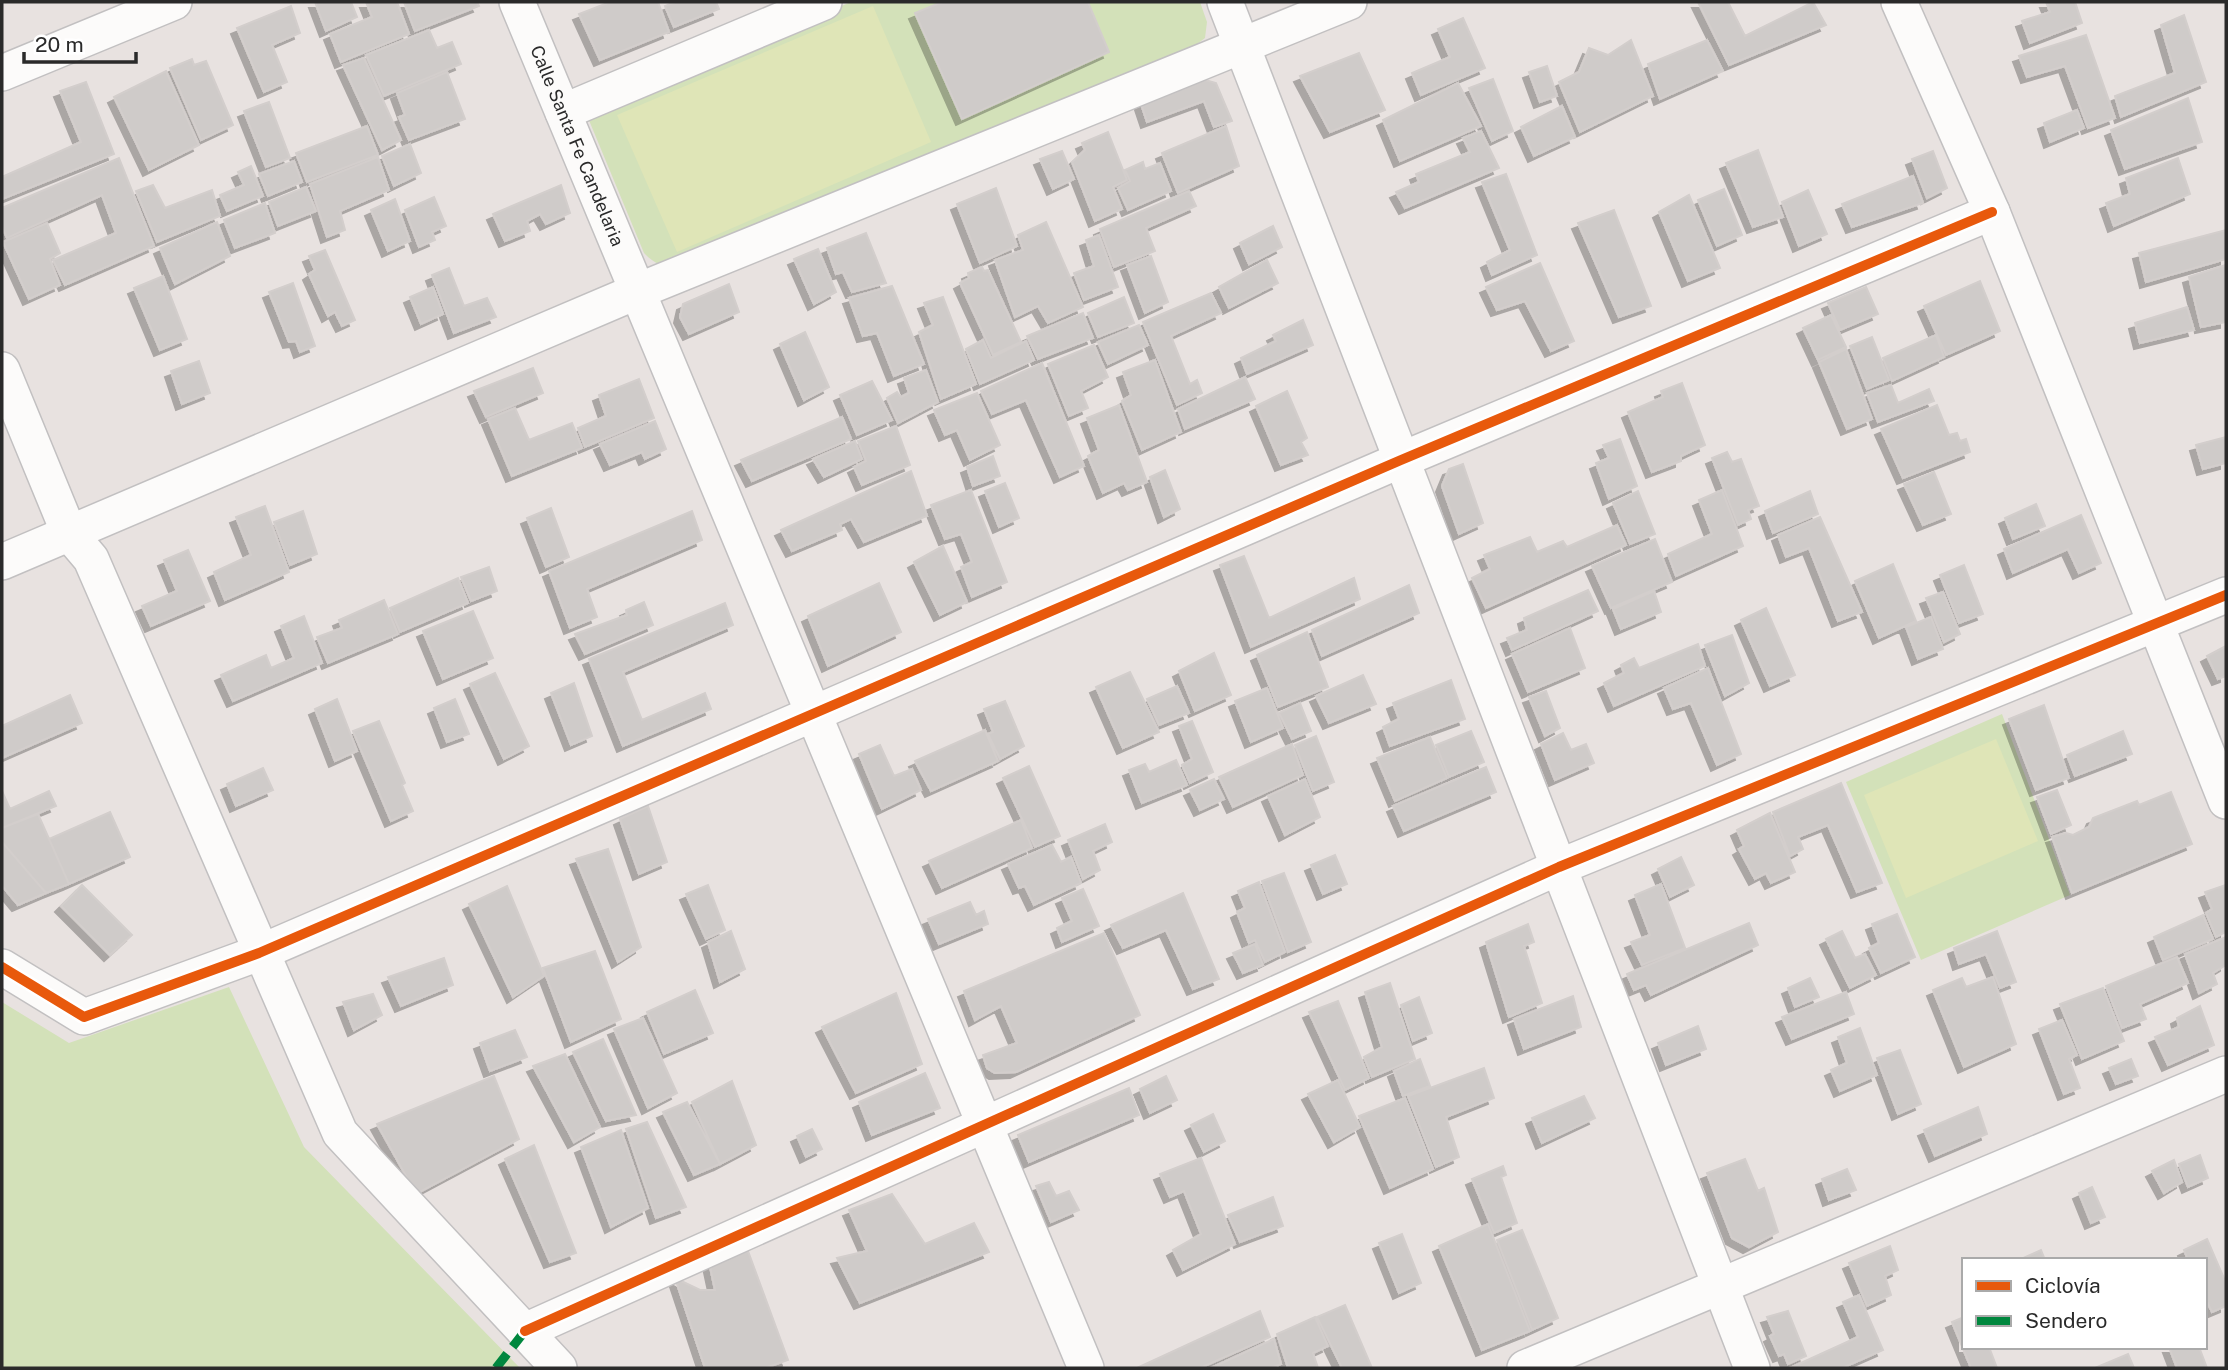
<svg xmlns="http://www.w3.org/2000/svg" width="2228" height="1370" font-family="'Public Sans',sans-serif">
  <style>
    .green { fill: #d3e1b9 }
    .pitch { fill: #dfe5b7 }
    .building { fill: #cfcbc9; stroke: #d3cecc; stroke-width: 2; filter: url(#shadow) }
    .lines { fill: none; stroke-linecap: round; stroke-linejoin: round }
    .minor-casing { stroke: #c2c0c1; stroke-width: 38 }
    .minor { stroke: #fcfbfa; stroke-width: 35 }
    .quiet { stroke: #00873e; stroke-width: 9; stroke-dasharray: 18 9; stroke-linecap: butt }
    .cycleway-casing { stroke: #fff; stroke-width: 15 }
    .cycleway { stroke: #e8590c; stroke-width: 10 }
    .labels { text-anchor: middle; stroke-width: 5; stroke-linejoin: round; paint-order: stroke }
    .street-label { font-size: 18px; fill: #2a2a2a; stroke: #fff }
  </style>
  <defs>
    <filter id="shadow"><feDropShadow dx="-6" dy="6" stdDeviation="0" flood-color="#0004"/></filter>
  </defs>
  <rect width="100%" height="100%" fill="#e8e2e0"/>
  <!-- green -->
  <path class="green" d="M851,2H1200L1207,22L1205,38L1193,47L678,268C664,267 654,264 644,253L586,113Z
    M2002,714L2070,895L1921,960L1846,782Z
    M229,987L304,1147L520,1368H2V1002L69,1043Z"/>
  <!-- pitch -->
  <path class="pitch" d="M873,6L931,142L677,252L617,115Z
    M1996,739L2038,841L1906,898L1864,795Z"/>
  <!-- building -->
  <path class="building" d="M315,2H351L357,17L326,31Z
    M366,2H397L409,34L341,62L330,34L372,17Z
    M404,2H477L479,6L415,31Z
    M610,2H658L669,32L600,60L579,14Z
    M675,2H716L719,9L674,27L665,6Z
    M942,2H1088L1109,52L962,119L915,13Z
    M1698,2H1728L1745,36L1813,2L1826,25L1729,65Z
    M2046,2H2075L2082,23L2030,43L2022,21L2050,12Z
    M291,6L300,33L272,45L287,82L264,92L237,28Z
    M2184,15L2206,82L2121,117L2115,96L2175,73L2161,25Z
    M1463,18L1485,68L1421,95L1412,73L1450,57L1438,29Z
    M429,30L437,48L452,42L461,64L384,96L366,55Z
    M2086,35L2115,118L2088,128L2065,66L2027,77L2019,56Z
    M1631,40L1653,96L1580,132L1559,82L1579,72L1589,48L1608,55Z
    M1707,40L1723,71L1660,99L1648,64Z
    M1359,53L1385,110L1330,132L1300,76Z
    M364,58L401,140L382,150L343,65Z
    M192,59L194,65L206,61L233,125L201,140L170,68Z
    M1547,66L1557,96L1540,102L1529,72Z
    M166,71L199,145L149,170L114,97Z
    M447,72L465,119L409,140L399,117L405,115L397,93Z
    M1198,78L1216,83L1232,121L1214,127L1204,101L1147,122L1141,104Z
    M1493,79L1513,131L1492,141L1469,88Z
    M86,82L114,154L2,199V177L81,142L60,91Z
    M1458,83L1481,126L1400,161L1383,120Z
    M2188,98L2202,142L2125,169L2111,130Z
    M269,102L290,158L266,167L244,111Z
    M1562,106L1575,137L1534,156L1521,127Z
    M2077,110L2084,128L2050,142L2044,123Z
    M367,126L378,155L307,182L296,153Z
    M1226,126L1239,166L1178,193L1162,153Z
    M1481,131L1499,168L1405,208L1396,192L1419,182L1416,174L1470,152L1463,138Z
    M1108,132L1127,180L1113,187L1122,209L1095,221L1072,162L1085,150L1082,143Z
    M410,144L421,173L394,186L382,156Z
    M1758,150L1783,217L1753,227L1726,163Z
    M1062,151L1074,179L1053,189L1040,159Z
    M1933,151L1947,188L1927,198L1912,159Z
    M378,157L389,190L340,211L345,230L327,237L310,184Z
    M119,158L154,246L65,285L53,260L116,233L102,195L7,238L2,227V208Z
    M2178,158L2190,194L2114,226L2106,203L2130,194L2126,178Z
    M294,161L302,182L268,196L259,174Z
    M1143,162L1145,169L1160,163L1171,191L1128,210L1118,188L1130,181L1125,170Z
    M251,166L263,196L227,211L220,195L244,185L238,172Z
    M1506,174L1537,255L1492,275L1487,262L1510,250L1482,182Z
    M1913,176L1923,203L1852,227L1842,204Z
    M153,185L165,208L212,190L220,216L157,242L136,191Z
    M561,185L570,213L546,224L540,214L527,221L530,231L505,241L493,214Z
    M306,187L316,211L278,226L269,202Z
    M996,188L1017,246L980,263L957,204Z
    M1724,189L1742,235L1717,246L1698,200Z
    M1808,190L1827,234L1799,246L1782,202Z
    M1189,191L1196,206L1146,228L1155,251L1114,267L1100,229Z
    M1689,195L1720,268L1688,281L1659,212Z
    M434,197L446,226L432,232L435,240L419,247L405,210Z
    M395,199L410,241L388,251L371,210Z
    M265,203L275,233L235,248L224,220Z
    M1614,210L1651,306L1619,317L1578,223Z
    M217,222L230,256L175,284L160,248Z
    M1046,222L1083,307L1048,323L1038,306L1015,317L995,260L1023,250L1018,235Z
    M47,223L60,253L50,259L60,285L29,299L3,242Z
    M1273,226L1282,247L1249,264L1240,243Z
    M2226,230V259L2146,282L2139,253Z
    M866,233L886,283L852,292L843,272L836,274L827,248Z
    M1099,235L1118,287L1084,300L1074,273L1094,266L1086,240Z
    M818,249L836,292L814,304L794,259Z
    M325,250L355,320L342,326L335,312L328,316L309,274L315,270L309,256Z
    M1151,256L1168,302L1145,313L1127,265Z
    M1267,260L1278,283L1229,308L1219,287Z
    M1540,263L1574,341L1551,351L1525,301L1497,310L1486,287Z
    M2226,265V322L2201,327L2189,277Z
    M982,267L984,271L988,270L1021,342L993,355L960,283L969,278L968,273Z
    M449,268L464,306L487,298L496,317L454,333L432,275Z
    M163,276L187,339L160,350L134,288Z
    M1980,281L2000,331L1946,355L1924,306Z
    M293,283L315,346L300,352L296,341L289,342L269,292Z
    M729,284L739,312L689,334L680,317L683,304Z
    M892,286L924,364L894,376L877,333L863,336L849,298Z
    M433,287L443,314L421,324L410,297Z
    M1866,287L1878,314L1840,330L1828,303Z
    M1211,293L1221,313L1171,336L1190,384L1197,380L1202,393L1177,405L1143,322Z
    M943,297L976,384L941,399L919,332L933,325L924,303Z
    M1124,297L1134,323L1098,337L1088,313Z
    M2187,307L2194,330L2140,343L2135,323Z
    M1083,313L1093,338L1038,359L1027,336Z
    M1831,315L1846,347L1818,360L1803,328Z
    M1303,320L1313,345L1247,374L1241,358L1276,341L1273,335Z
    M1139,325L1148,345L1108,364L1098,342Z
    M805,332L829,387L804,400L780,344Z
    M1936,335L1944,357L1892,381L1883,358Z
    M1872,337L1889,380L1867,389L1850,346Z
    M983,340L991,358L1026,341L1034,360L980,384L966,349Z
    M1094,345L1108,377L1081,391L1088,408L1069,416L1048,364Z
    M1846,349L1872,419L1847,429L1819,362Z
    M1155,360L1181,432L1142,450L1122,401L1131,395L1123,372Z
    M199,361L210,393L182,404L171,371Z
    M1042,363L1084,466L1060,477L1026,400L992,414L981,391Z
    M533,368L543,393L486,417L474,391Z
    M926,370L938,402L898,423L887,398L897,392L901,397L909,393L904,378Z
    M1245,377L1255,399L1185,429L1178,409Z
    M639,379L654,418L585,447L578,428L606,416L599,395Z
    M872,381L892,420L857,435L840,395Z
    M1682,383L1705,445L1681,456V461L1652,472L1628,412L1663,397L1661,391Z
    M1891,385L1898,403L1929,389L1934,401L1878,422L1867,393Z
    M1287,391L1307,438L1301,442L1308,455L1281,465L1256,406Z
    M977,393L1000,445L970,460L957,430L945,435L934,410Z
    M1119,405L1147,482L1128,490L1124,483L1103,493L1088,456L1099,450L1087,418Z
    M1937,405L1949,435L1957,433L1960,441L1966,439L1970,452L1903,478L1881,429Z
    M515,408L529,440L572,423L582,448L512,476L488,419Z
    M842,417L851,439L752,481L741,460Z
    M655,421L666,449L645,459L642,452L610,465L600,444Z
    M896,426L910,465L862,485L854,467L866,461L858,441Z
    M2226,437V463L2203,469L2196,445Z
    M1620,439L1637,486L1609,499L1596,463L1609,458L1603,445Z
    M855,441L862,459L824,477L813,459Z
    M1727,452L1732,462L1741,459L1759,506L1748,510L1751,519L1738,525L1712,458Z
    M993,456L1000,476L973,486L967,467Z
    M1463,464L1483,523L1459,534L1442,486L1449,469Z
    M1165,470L1180,509L1164,517L1150,477Z
    M911,471L927,516L864,542L851,519L840,524L842,530L792,551L781,530Z
    M1934,472L1951,514L1923,525L1904,484Z
    M1005,483L1019,518L999,527L985,491Z
    M971,490L1007,582L972,597L961,567L972,562L961,534L945,539L931,505Z
    M1722,490L1743,546L1676,576L1668,554L1712,534L1699,500Z
    M1638,491L1655,534L1630,544L1613,503Z
    M1810,491L1818,514L1773,533L1765,511Z
    M2036,504L2045,526L2013,539L2005,518Z
    M265,506L289,572L225,600L214,572L251,555L236,517Z
    M551,508L569,557L546,567L527,518Z
    M303,511L317,554L290,565L274,522Z
    M692,511L702,540L587,589L597,617L570,628L549,571Z
    M2081,515L2101,563L2079,573L2068,549L2013,573L2004,549Z
    M1820,517L1862,612L1838,621L1809,548L1786,557L1778,535Z
    M1617,525L1626,545L1486,608L1472,578L1490,569L1484,555L1530,537L1537,552L1563,541L1567,547Z
    M1655,539L1672,582L1611,608L1592,566Z
    M943,546L967,602L940,615L914,562Z
    M188,550L210,601L151,626L142,606L177,591L164,560Z
    M1244,556L1269,618L1354,578L1360,599L1251,647L1220,565Z
    M1893,564L1916,621L1879,638L1855,581Z
    M1964,565L1983,614L1959,623L1940,575Z
    M489,567L497,591L471,601L461,577Z
    M458,578L468,603L400,632L390,608Z
    M879,583L901,632L828,666L808,616Z
    M1409,585L1419,613L1322,656L1312,630Z
    M1588,590L1598,611L1512,650L1507,638L1527,630L1524,618Z
    M1654,591L1661,612L1621,629L1613,609Z
    M1943,592L1960,634L1944,642L1926,598Z
    M384,600L398,634L328,663L317,637L342,628L339,620Z
    M644,602L653,625L585,654L575,634L627,615L626,610Z
    M725,603L733,625L623,672L642,720L705,693L711,709L623,746L589,659Z
    M1766,608L1795,675L1770,686L1741,620Z
    M473,611L493,658L443,679L423,631Z
    M304,616L322,663L233,701L221,675L266,655L271,668L294,658L281,626Z
    M1931,617L1943,649L1918,659L1906,627Z
    M1570,628L1585,668L1528,692L1512,654Z
    M1307,632L1328,687L1278,707L1257,655Z
    M1732,635L1749,683L1725,696L1705,645Z
    M1698,644L1705,666L1614,706L1604,683L1624,673L1621,665L1634,658L1639,668Z
    M2226,646V676L2218,679L2207,656Z
    M1214,653L1231,695L1195,711L1179,671Z
    M1708,668L1741,754L1717,765L1691,703L1673,709L1664,688Z
    M1130,672L1159,732L1123,748L1096,687Z
    M495,673L529,746L504,759L470,684Z
    M1363,675L1376,704L1329,723L1316,696Z
    M1451,680L1465,719L1390,746L1383,727L1399,719L1393,703Z
    M574,683L592,736L571,745L551,693Z
    M1177,686L1189,713L1159,725L1147,699Z
    M1267,688L1283,728L1251,742L1235,701Z
    M1546,691L1560,728L1545,736L1529,697Z
    M70,695L82,723L2,758V726Z
    M337,699L357,751L335,761L315,709Z
    M455,699L469,734L447,742L434,708Z
    M1005,701L1024,746L1000,759L988,734L993,732L984,709Z
    M1300,703L1311,731L1292,739L1279,713Z
    M2044,705L2069,778L2036,790L2009,719Z
    M379,721L405,783L402,785L413,811L391,821L353,731Z
    M1192,721L1213,772L1190,783L1182,765L1192,759L1179,726Z
    M985,730L998,761L931,791L915,761Z
    M1471,731L1484,762L1449,777L1436,745Z
    M2123,731L2132,754L2075,776L2067,755Z
    M1563,733L1571,750L1586,744L1594,763L1555,780L1541,744Z
    M1316,736L1334,782L1313,791L1295,745Z
    M1430,737L1447,778L1395,801L1377,758Z
    M1292,744L1303,775L1233,807L1219,777Z
    M880,745L894,776L912,769L921,790L882,809L859,754Z
    M1176,760L1187,785L1142,803L1129,770L1145,764L1149,772Z
    M1029,766L1060,836L1035,847L1003,778Z
    M1486,767L1496,792L1404,831L1393,806Z
    M263,768L273,790L236,806L227,784Z
    M1214,779L1224,799L1200,810L1190,790Z
    M1305,779L1320,817L1285,835L1268,796Z
    M1841,783L1882,883L1857,892L1828,825L1798,837L1803,849L1790,856L1773,812Z
    M2057,790L2071,825L2051,834L2037,797Z
    M2,791L10,809L49,791L56,806L2,828Z
    M2171,792L2192,844L2072,893L2052,837L2066,833L2073,835L2089,827L2093,818L2137,801L2139,805Z
    M648,806L667,862L639,874L620,819Z
    M110,812L130,857L69,884L49,839Z
    M1770,813L1795,872L1771,883L1766,873L1755,879L1739,849L1744,846L1737,830Z
    M38,814L69,884L46,893L2,842V828Z
    M1021,820L1032,848L942,888L929,861Z
    M1105,824L1112,842L1093,851L1100,870L1083,879L1068,840Z
    M2,842L46,893L18,905L2,886Z
    M1052,845L1061,862L1071,857L1081,883L1034,905L1025,886L1019,888L1008,864Z
    M608,849L641,947L618,962L576,859Z
    M1335,855L1347,884L1323,894L1311,865Z
    M1681,857L1694,885L1670,897L1658,869Z
    M1284,873L1311,942L1288,952L1262,881Z
    M1259,882L1285,952L1265,962L1255,940L1249,943L1237,912L1245,908L1238,891Z
    M1661,884L1685,948L1642,965L1631,942L1650,935L1635,895Z
    M82,885L132,935L110,955L61,906Z
    M708,885L725,930L706,939L686,894Z
    M2226,885V932L2216,937L2206,913L2212,909L2205,892Z
    M507,886L544,976L513,997L469,904Z
    M1083,889L1099,926L1062,942L1057,928L1072,921L1062,898Z
    M1183,893L1219,979L1193,989L1166,930L1123,948L1111,925Z
    M970,902L976,915L984,911L988,924L939,944L928,919Z
    M1897,914L1915,957L1881,973L1869,948L1879,943L1872,924Z
    M2203,915L2213,939L2163,960L2154,937Z
    M1749,923L1758,945L1651,995L1646,985L1634,990L1627,974Z
    M1528,924L1534,942L1524,946L1542,1003L1509,1017L1486,942Z
    M731,931L745,969L720,982L708,942Z
    M1842,931L1855,958L1865,954L1876,975L1850,988L1826,939Z
    M1997,931L2016,982L2000,988L1986,954L1959,964L1954,948Z
    M1104,933L1140,1015L1016,1072L995,1073L987,1068L983,1055L1017,1043L1001,1006L975,1020L964,991Z
    M2226,937V965L2213,973L2217,984L2199,993L2185,954Z
    M1255,944L1263,965L1243,973L1233,953Z
    M595,951L621,1019L571,1042L543,968Z
    M2177,957L2188,983L2140,1004L2146,1019L2122,1028L2106,986Z
    M444,958L453,985L401,1006L388,977Z
    M1993,977L2016,1044L1964,1067L1933,990L1962,978L1966,987Z
    M1810,978L1819,997L1795,1007L1788,988Z
    M1390,983L1415,1059L1372,1077L1364,1057L1382,1047L1365,992Z
    M2103,988L2124,1041L2082,1059L2060,1004Z
    M695,990L713,1033L664,1054L647,1012Z
    M1846,992L1854,1014L1792,1039L1782,1017Z
    M896,993L922,1064L856,1093L822,1027Z
    M373,994L382,1015L354,1030L343,1002Z
    M1573,996L1581,1027L1524,1049L1514,1019Z
    M1419,997L1432,1033L1413,1041L1401,1005Z
    M1338,1001L1369,1078L1345,1090L1309,1012Z
    M2200,1006L2214,1045L2168,1065L2155,1037L2179,1027L2177,1018Z
    M643,1018L677,1093L648,1108L614,1029Z
    M2062,1020L2077,1055L2069,1059L2080,1088L2064,1094L2039,1029Z
    M1698,1026L1706,1049L1666,1065L1658,1043Z
    M1860,1028L1877,1075L1840,1091L1831,1070L1847,1063L1838,1037Z
    M515,1030L527,1057L490,1071L480,1043Z
    M603,1039L636,1115L606,1121L573,1052Z
    M1900,1050L1921,1104L1898,1114L1877,1058Z
    M565,1054L600,1127L574,1142L533,1066Z
    M1420,1059L1430,1086L1403,1096L1394,1071Z
    M2131,1059L2138,1076L2116,1084L2109,1068Z
    M1484,1068L1494,1098L1446,1117L1459,1157L1436,1167L1408,1096Z
    M925,1073L940,1108L872,1135L859,1102Z
    M494,1076L519,1139L416,1194L377,1124Z
    M1166,1076L1177,1100L1150,1113L1140,1089Z
    M1338,1080L1360,1127L1334,1142L1308,1094Z
    M732,1081L756,1145L720,1164L692,1102Z
    M1129,1088L1139,1115L1029,1162L1018,1135Z
    M1584,1096L1595,1118L1542,1143L1532,1118Z
    M1405,1098L1433,1169L1390,1188L1359,1116Z
    M687,1102L720,1164L694,1175L663,1112Z
    M1978,1107L1987,1134L1935,1156L1924,1130Z
    M1213,1114L1225,1141L1204,1152L1191,1125Z
    M647,1122L686,1207L656,1218L626,1129Z
    M812,1129L822,1149L806,1157L797,1136Z
    M621,1130L648,1208L611,1227L581,1147Z
    M534,1145L576,1253L550,1262L505,1159Z
    M2200,1155L2208,1178L2188,1187L2179,1164Z
    M1201,1158L1235,1244L1183,1270L1173,1250L1201,1234L1184,1191L1170,1197L1160,1174Z
    M1745,1159L1758,1191L1764,1188L1778,1232L1749,1247L1732,1238L1707,1173Z
    M2174,1160L2182,1182L2164,1193L2152,1171Z
    M1503,1166L1506,1175L1501,1177L1517,1223L1494,1233L1472,1179Z
    M1847,1169L1856,1190L1829,1200L1822,1179Z
    M1049,1182L1056,1196L1069,1191L1079,1210L1051,1222L1036,1186Z
    M2092,1187L2105,1217L2091,1223L2079,1193Z
    M892,1194L925,1244L974,1223L989,1252L860,1303L837,1258L867,1251L849,1210Z
    M1273,1197L1283,1226L1240,1242L1228,1215Z
    M1488,1224L1530,1331L1482,1350L1439,1246Z
    M1522,1230L1558,1318L1532,1330L1497,1240Z
    M1402,1234L1421,1283L1399,1293L1379,1243Z
    M2207,1239L2226,1283V1306L2212,1312L2205,1298V1260H2188L2184,1250Z
    M1890,1246L1898,1270L1885,1276L1891,1295L1867,1306L1849,1263Z
    M2041,1250L2045,1260H2019Z
    M748,1251L788,1360L765,1368H705L675,1278L700,1290H715L709,1262Z
    M1859,1295L1883,1350L1842,1368H1790L1858,1337L1843,1302Z
    M1345,1305L1372,1368H1342L1317,1317Z
    M1260,1311L1270,1337L1200,1368H1137Z
    M1788,1311L1806,1356L1788,1364L1784,1354L1779,1356L1770,1336L1774,1334L1767,1317Z
    M1315,1317L1328,1346L1313,1353L1318,1368H1288L1277,1334Z
    M1964,1317V1347H1989L1997,1368H1971L1952,1322Z
    M1274,1339L1281,1364L1271,1368H1211Z
    M2169,1347H2199L2207,1368H2177Z
    M2128,1354L2134,1368H2095Z"/>
  <g class="lines">
    <!-- minor casing -->
    <g class="minor-casing">
      <g id="minor">
        <path id="s1" d="M517,2L1086,1368"/>
        <path d="M1225,2L1752,1368"/>
        <path d="M1899,2L1992,212L2226,801"/>
        <path d="M2,73L174,2"/>
        <path d="M563,112L824,2"/>
        <path d="M2,370L69,533L91,559L340,1133L559,1368"/>
        <path d="M2,562L638,291L1349,2"/>
        <path d="M2,967L84,1017L259,953L1401,460L1992,212"/>
        <path d="M525,1331L1559,867L2226,595"/>
        <path d="M1525,1368L2226,1074"/>
      </g>
    </g>
    <!-- minor -->
    <use href="#minor" class="minor"/>
    <!-- quiet -->
    <path class="quiet" d="M496,1368L525,1331"/>
    <!-- cycleway casing -->
    <g class="cycleway-casing">
      <path id="cycleway" d="M2,967L84,1017L259,953L1401,460L1992,212
        M525,1331L1559,867L2226,595"/>
    </g>
    <!-- cycleway -->
    <use href="#cycleway" class="cycleway"/>
  </g>
  <g class="labels">
    <!-- street labels -->
    <g class="street-label">
      <text dy="6" stroke="none"><textPath href="#s1" startOffset="156">Calle Santa Fe Candelaria</textPath></text>
    </g>
  </g>
  <!-- border -->
  <rect width="2228" height="1370" fill="none" stroke="#2a2a2a" stroke-width="7"/>
  <!-- legend -->
  <rect x="1962" y="1258" width="245" height="91" fill="#ffffff" stroke="#aaaaaa" stroke-width="2"/>
  <rect x="1976" y="1281" width="35" height="10" fill="#e8590c" stroke="#aaaaaa" stroke-width="2"/>
  <text x="2025" y="1293" font-size="21" fill="#2a2a2a">Ciclovía</text>
  <rect x="1976" y="1316" width="35" height="10" fill="#00873e" stroke="#aaaaaa" stroke-width="2"/>
  <text x="2025" y="1328" font-size="21" fill="#2a2a2a">Sendero</text>
  <!-- scale -->
  <path d="M24 52v10h112v-10" fill="none" stroke="#2a2a2a" stroke-width="3.5"/>
  <text x="35" y="52" font-size="21" fill="#2a2a2a" stroke="#ffffff" stroke-width="5" paint-order="stroke">20 m</text>
</svg>
